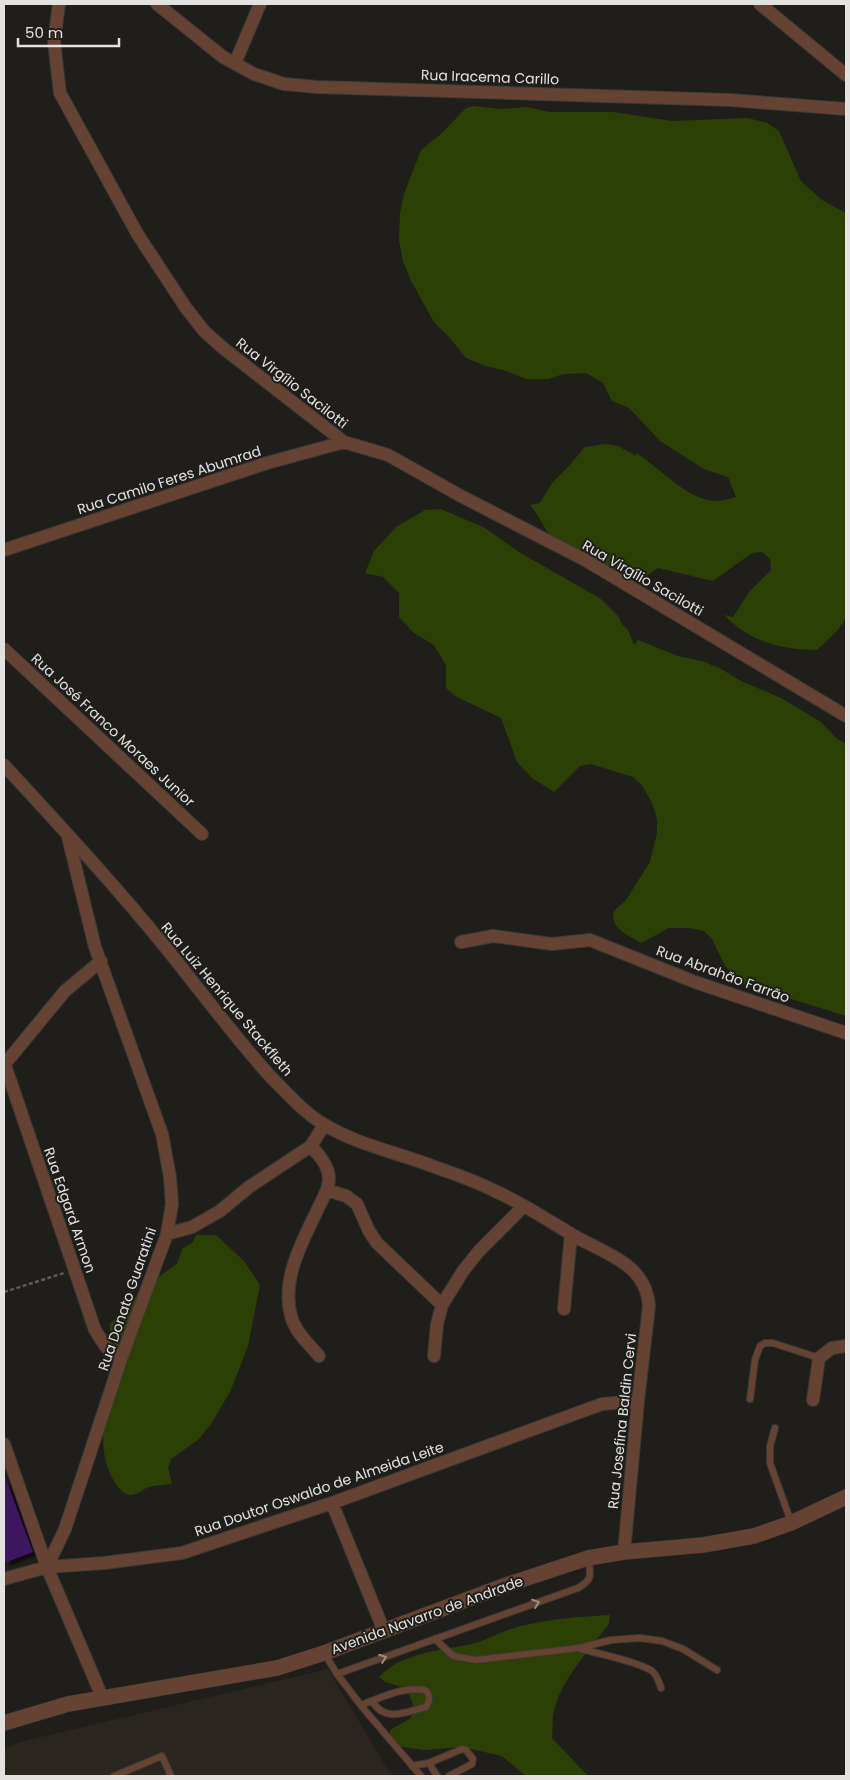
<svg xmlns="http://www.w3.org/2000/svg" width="850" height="1780" font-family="Poppins,sans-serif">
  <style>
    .built { fill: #2a251e }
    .green { fill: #2c4005 }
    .building { fill: #3e135e; filter: url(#shadow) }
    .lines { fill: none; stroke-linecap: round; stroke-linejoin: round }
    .service-casing { stroke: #3a3937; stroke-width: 8 }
    .minor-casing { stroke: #3a3937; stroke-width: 14 }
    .tertiary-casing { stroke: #3a3937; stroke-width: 16 }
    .path { stroke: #5c5b58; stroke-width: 2.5; stroke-dasharray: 4 2.5; stroke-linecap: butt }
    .service { stroke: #664232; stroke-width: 6 }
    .minor { stroke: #664232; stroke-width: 12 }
    .tertiary { stroke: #664232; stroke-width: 15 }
    .oneway { stroke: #9e8a81 }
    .labels { text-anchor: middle; stroke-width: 4; stroke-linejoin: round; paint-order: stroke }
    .street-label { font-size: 14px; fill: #e3e2e1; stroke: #1f1e1b }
  </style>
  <defs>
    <filter id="shadow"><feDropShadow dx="5.5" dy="3" stdDeviation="1" flood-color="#0009"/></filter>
  </defs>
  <rect width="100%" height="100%" fill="#1f1e1b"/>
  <!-- built -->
  <path class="built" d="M328,1669L386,1767L395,1776H4V1749L20,1742Z"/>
  <!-- green -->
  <path class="green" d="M473,106L500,109L526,107L550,112H613L672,121L748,118L767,123L779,131L801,181L822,200L846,213V617L838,630L817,650C780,650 751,642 724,615L733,617L750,591L771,570L770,559L762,552L752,553L713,581L658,568C650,573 641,582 632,585C611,591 564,553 551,537C543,527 539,515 530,505L540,503L552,483L568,467L585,447L605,444L618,446L636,456V453C659,467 688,501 716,501C722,501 730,499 736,497L728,477L704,469L660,441L629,408L612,401L603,383L586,373L563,374L549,379H526L506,371L486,366L466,358L450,338L434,322L411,281L403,261L399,241L400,213L404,194L421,150L441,134L466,108Z
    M441,509L485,528L519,552L601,599L618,616L622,624L628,630L634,645L638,640L678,656L702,661L721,669L741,681L781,698L821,722L836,738L846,744V1016L785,997L759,993L741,982L725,966L712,939L704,931L689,928H669L641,943C627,934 612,930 613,912L626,900L650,862L657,833V820L653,805L642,785L633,777L591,764L580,766L554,792L532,778L517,762L501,718L457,697L446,688V665L434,645L414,633L399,617V593L383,577L365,573L374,551L396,527L425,510Z
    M196,1235H216L244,1261L260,1285L248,1346L230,1392L211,1424L199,1439L171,1459L168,1468L172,1484C164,1485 156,1485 149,1487C143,1489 137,1495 131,1495C124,1495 120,1489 116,1484C90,1446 110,1398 120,1358C117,1344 109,1339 110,1324L151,1282L177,1264L182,1249L193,1242Z
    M610,1615L609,1624C590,1649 562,1679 554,1710C552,1719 553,1729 552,1738L588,1776H526L502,1756L462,1747L424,1750L395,1746L390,1738V1730L411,1718L413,1704L406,1688L385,1682L379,1677C403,1651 443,1651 475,1643C487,1640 499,1633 511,1629C542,1619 577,1617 610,1615Z"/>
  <!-- building -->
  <path class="building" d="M4,1474L33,1552L4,1563Z"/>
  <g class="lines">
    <!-- service casing -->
    <g class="service-casing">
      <path id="service" d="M750,1399L755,1360L760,1346L765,1343H773L819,1358
        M775,1428L770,1446V1463L791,1522
        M435,1639L453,1656L476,1660L579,1648L611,1640L640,1638L662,1641L683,1649L717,1670
        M581,1649C596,1653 640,1662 652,1671C657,1675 659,1682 661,1688
        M324,1653L337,1674L363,1708L421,1776
        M337,1674L578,1588C593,1579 591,1575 588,1559
        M361,1705C381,1698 403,1686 425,1690C431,1695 430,1700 426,1707C406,1712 385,1723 372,1701
        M429,1763L437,1776
        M412,1766L429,1763L462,1749L466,1750L473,1759L472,1764L449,1776
        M114,1776L162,1756L171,1776"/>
    </g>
    <!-- minor casing -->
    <g class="minor-casing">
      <path id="minor" d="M59,4L54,42L60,93L138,235L186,308L204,331L223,348L344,442L388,455L459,495L587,561L846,716
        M157,4L223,57L254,74L284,84L317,87L730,100L846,109
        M760,4L846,75
        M235,63L260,4
        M4,550L267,463L344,442
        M4,649L202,834
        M4,765C59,825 115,885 166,948C200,990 233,1035 270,1076C287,1093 304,1113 325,1125C358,1145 399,1153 435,1167C455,1174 476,1181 495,1191C522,1203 546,1219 571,1234C602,1253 646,1262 649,1306L638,1401L624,1552
        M461,942L493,936L552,944L590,940L695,982L846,1033
        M4,1062L95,1330L106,1347L121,1359
        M4,1065L65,991L101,961
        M311,1146C319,1155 329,1166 329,1179C329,1190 321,1201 317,1211C302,1242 281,1280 291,1316C295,1332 309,1344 319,1356
        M327,1190L346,1196L357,1204L369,1231L377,1243L442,1305
        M167,1234L192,1227L220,1211L249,1187L311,1146L324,1125
        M564,1309L571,1234
        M434,1356L437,1324L442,1305L463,1271L479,1251L524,1206
        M813,1400L819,1358L832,1348L846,1346
        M4,1444L47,1567L103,1699
        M332,1503L384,1631
        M47,1567L65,1529L121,1359L167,1234L172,1204L170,1177L162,1134L95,947L68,837
        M4,1579L47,1567L104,1563L182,1553L332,1503L602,1404L638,1401"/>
    </g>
    <!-- tertiary casing -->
    <g class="tertiary-casing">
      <path id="tertiary" d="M4,1723L68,1704L277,1668L324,1653L506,1585L588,1558L624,1552L703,1545L754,1536L791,1523L846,1497"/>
    </g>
    <!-- path -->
    <path class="path" d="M4,1292L64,1273"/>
    <!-- service -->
    <use href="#service" class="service"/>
    <!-- minor -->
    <use href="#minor" class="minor"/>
    <!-- tertiary -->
    <use href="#tertiary" class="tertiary"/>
  </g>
  <!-- one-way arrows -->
  <defs><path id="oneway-chevron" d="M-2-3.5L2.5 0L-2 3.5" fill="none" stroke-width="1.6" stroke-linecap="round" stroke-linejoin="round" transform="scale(1.25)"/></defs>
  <g class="oneway">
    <use href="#oneway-chevron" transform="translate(536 1603) rotate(-20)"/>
    <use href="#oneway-chevron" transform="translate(383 1658) rotate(-20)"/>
  </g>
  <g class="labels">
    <!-- street labels -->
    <g class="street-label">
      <text transform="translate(490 77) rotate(2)" y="5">Rua Iracema Carillo</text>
      <text transform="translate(292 383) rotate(38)" y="5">Rua Virgílio Sacilotti</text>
      <text transform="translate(169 480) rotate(-18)" y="5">Rua Camilo Feres Abumrad</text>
      <text transform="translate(643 578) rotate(30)" y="5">Rua Virgílio Sacilotti</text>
      <text transform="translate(113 730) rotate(43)" y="5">Rua José Franco Moraes Junior</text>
      <text transform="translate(723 974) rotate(20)" y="5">Rua Abrahão Farrão</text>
      <text transform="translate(227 999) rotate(50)" y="5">Rua Luiz Henrique Stackfleth</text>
      <text transform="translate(70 1210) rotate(71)" y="5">Rua Edgard Armon</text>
      <text transform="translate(127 1299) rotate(-71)" y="5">Rua Donato Guaratini</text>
      <text transform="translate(622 1421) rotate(-84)" y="5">Rua Josefina Baldin Cervi</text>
      <text transform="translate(319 1489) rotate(-19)" y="5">Rua Doutor Oswaldo de Almeida Leite</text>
      <text transform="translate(427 1615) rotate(-20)" y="5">Avenida Navarro de Andrade</text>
    </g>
  </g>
  <!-- border -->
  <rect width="850" height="1780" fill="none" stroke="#e3e2e1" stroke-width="10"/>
  <!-- scale -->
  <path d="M18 38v8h101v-8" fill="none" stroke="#e3e2e1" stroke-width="2.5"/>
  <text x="25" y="38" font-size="15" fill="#e3e2e1" stroke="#1f1e1b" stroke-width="4" paint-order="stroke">50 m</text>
</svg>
